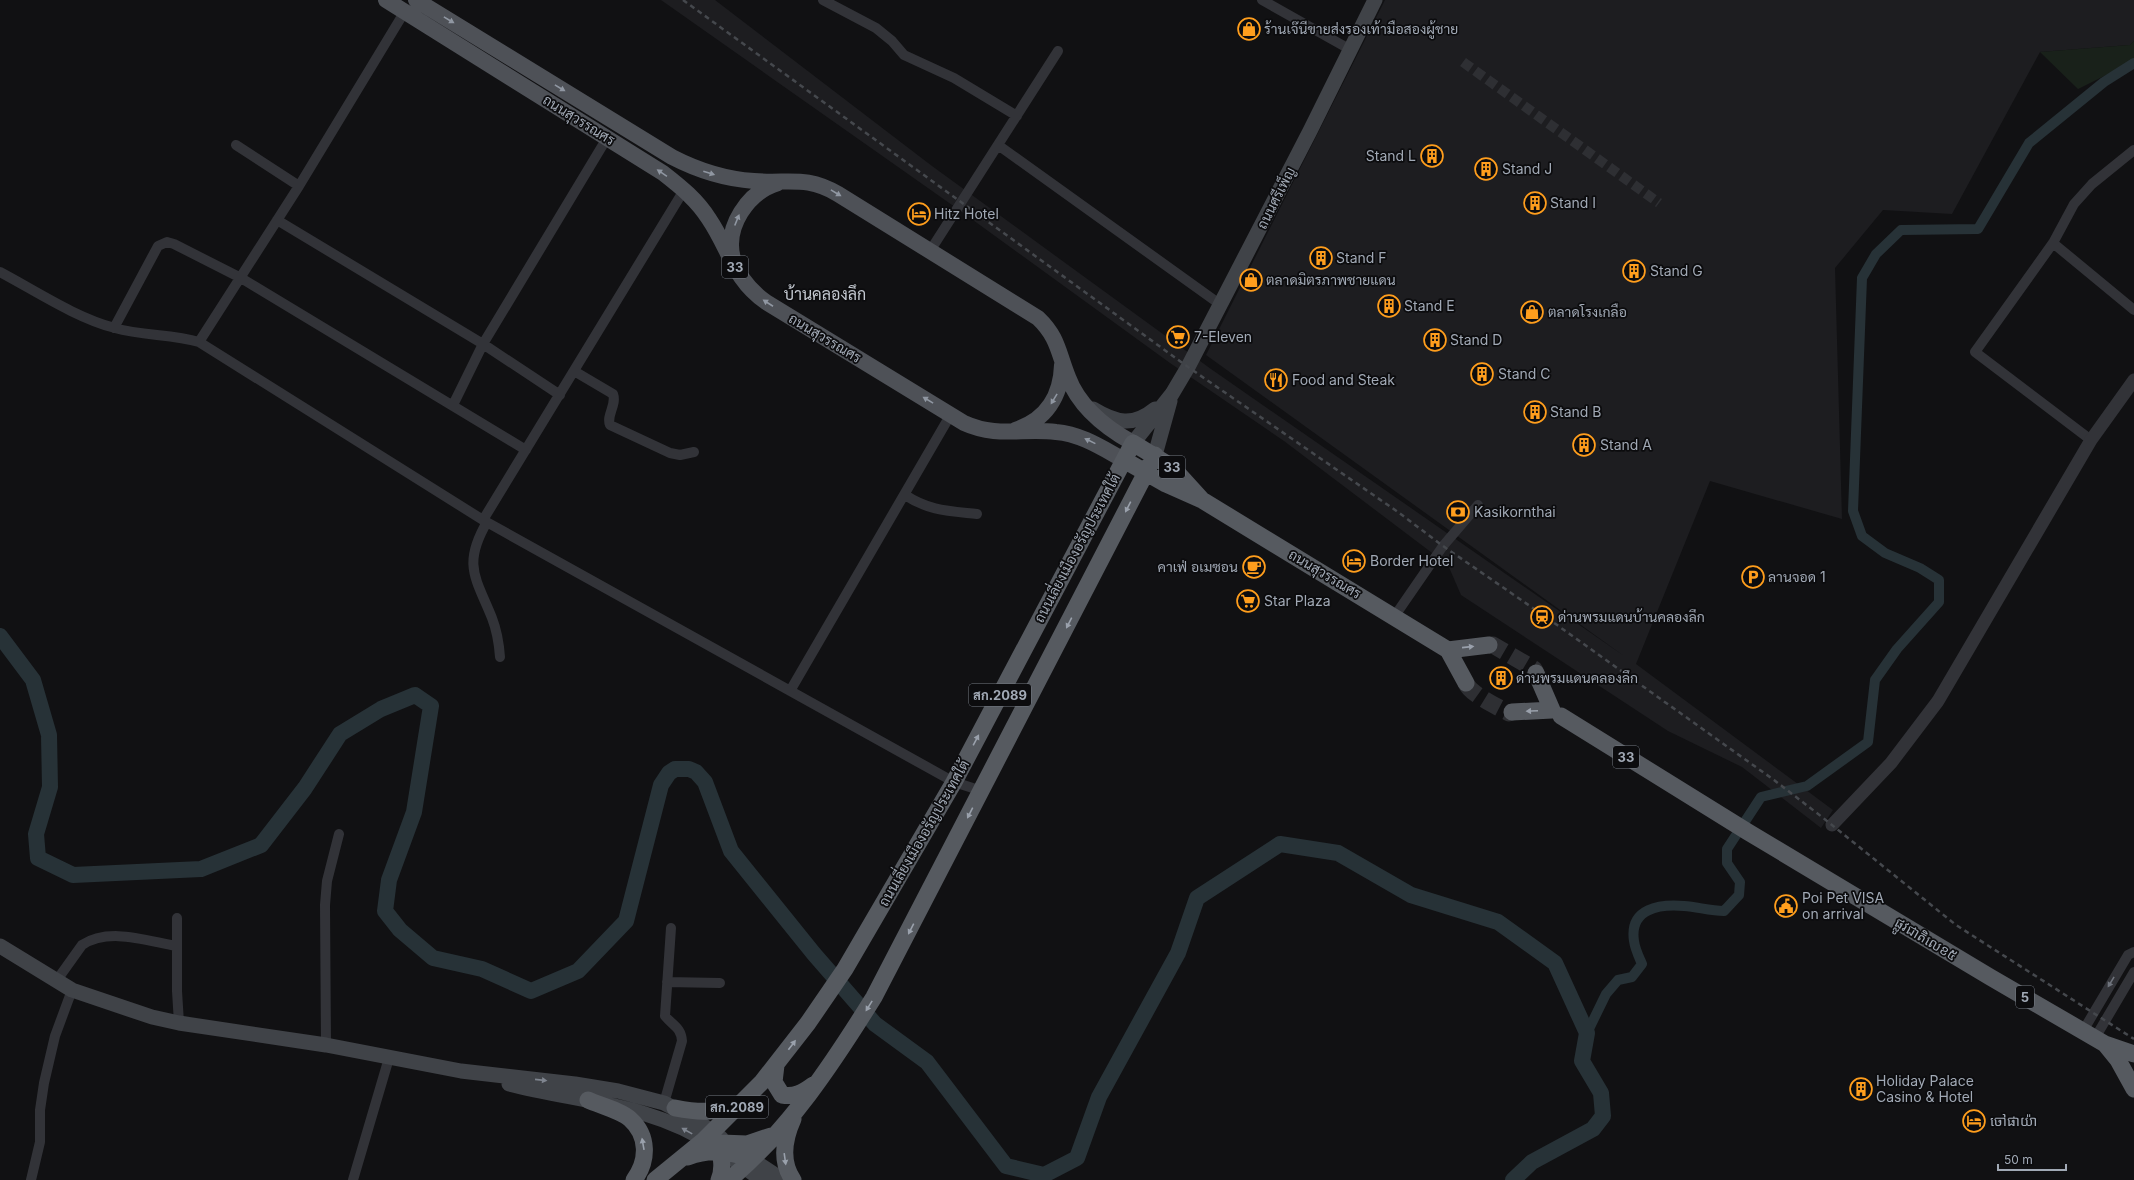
<svg xmlns="http://www.w3.org/2000/svg" width="2134" height="1180" font-family="Inter,'Noto Sans Khmer',Sarabun,sans-serif">
  <style>
    .built { fill: #1d1d20 }
    .green { fill: #19211a }
    .lines { fill: none; stroke-linecap: round; stroke-linejoin: round }
    .canal { stroke: #273237; stroke-width: 10 }
    .river { stroke: #273237; stroke-width: 16 }
    .minor-tunnel { stroke: #2e2f33; stroke-width: 10; stroke-dasharray: 10 5; stroke-linecap: butt }
    .trunk-tunnel { stroke: #2e2f33; stroke-width: 17; stroke-dasharray: 17 8; stroke-linecap: butt }
    .minor { stroke: #323338; stroke-width: 10 }
    .tertiary { stroke: #323338; stroke-width: 13 }
    .secondary { stroke: #404348; stroke-width: 15 }
    .primary { stroke: #4e5157; stroke-width: 16 }
    .trunk { stroke: #565a60; stroke-width: 17 }
    .rail { stroke: #45484d; stroke-width: 2.5; stroke-dasharray: 5 4; stroke-linecap: butt }
    .oneway { fill: #9097a2 }
    .oneway2 { fill: #9aa1ac }
    .oneway3 { fill: #6f747d }
    .oneway4 { fill: #7f858f }
    .labels { text-anchor: middle; stroke-width: 3.5; stroke-linejoin: round; paint-order: stroke }
    .shield { fill: #0c0c0e; stroke: #747a83; stroke-width: 1 }
    .shield-label { font-size: 13px; font-weight: bold; fill: #a1a9b5 }
    .poi-label { font-size: 14px; fill: #a1a9b5; stroke: #0c0c0e; text-anchor: start }
    .street-label { font-size: 14px; fill: #a1a9b5; stroke: #0c0c0e }
    .quarter-label { font-size: 16px; fill: #c3c8d0; stroke: #0c0c0e }
  </style>
  <rect width="100%" height="100%" fill="#111113"/>
  <!-- built -->
  <path class="built" d="M661,0H715L932,166L1211,369L1624,656L1206,355L1385,0H2134V41L2130,45L2040,52L1952,214L1883,210L1835,268L1842,519L1710,481L1636,664L1833,810L1821,828L1742,767L1668,731L1461,595L1448,565L1284,441L1170,363L962,212Z"/>
  <!-- green -->
  <path class="green" d="M2134,41V61L2078,89L2040,52L2130,45Z"/>
  <g class="lines">
    <!-- canal -->
    <path class="canal" d="M1587,1033L1606,994L1618,980L1632,977L1642,964C1639,957 1635,949 1634,941C1629,908 1660,904 1684,906C1698,907 1710,911 1724,911L1739,895L1740,882L1727,863V849L1761,797L1807,786L1868,742L1875,680L1897,649L1939,602V580L1920,568L1885,553L1862,536L1853,511L1862,278L1876,254L1901,230L1978,229L2029,143L2104,82L2134,63"/>
    <!-- river -->
    <path class="river" d="M0,636L33,680L49,735L50,787L36,834L38,858L73,875L201,869L261,845L305,788L340,734L381,709L415,695L431,706L414,812L389,880L385,911L400,930L433,958L482,969L531,991L578,971L626,921L661,785L669,773L675,769H689L696,772L705,782L731,851L814,954L875,1024L927,1062L1006,1166L1044,1175L1077,1158L1099,1097L1178,953L1197,898L1280,844L1338,853L1411,895L1498,922L1555,963L1587,1033L1582,1061L1601,1093L1603,1116L1593,1129L1532,1162L1513,1180"/>
    <!-- minor-tunnel -->
    <path class="minor-tunnel" d="M1463,62L1659,203"/>
    <!-- trunk-tunnel -->
    <path class="trunk-tunnel" d="M1489,645H1493L1534,669L1536,673
      M1466,683C1470,694 1498,707 1509,713L1512,712"/>
    <!-- minor -->
    <path class="minor" d="M823,0L876,28L892,41L904,55L954,78L1017,116
      M1262,0L1351,50
      M236,145L299,186
      M998,145L1221,305
      M277,220L483,344L560,395
      M2053,243L2134,310
      M930,251L1058,51
      M0,272C36,291 76,318 115,328C142,336 172,334 199,342L483,520L954,782L982,791
      M114,328L158,246L167,242L174,244L241,278L526,450
      M199,342L299,186L405,11
      M574,371L613,394C617,405 606,415 610,425L670,453L680,455L694,452
      M453,405L483,344L607,138
      M2091,440L1975,352L2053,243L2074,204L2092,184L2134,150
      M905,495C929,511 949,511 977,514
      M483,520L684,190
      M487,522C462,565 476,578 492,618C497,631 499,643 500,657
      M1394,617L1443,546L1478,505
      M790,691L951,414
      M177,918V991L179,1023
      M57,980L82,945C109,927 147,941 177,946
      M667,982L720,983
      M2083,1031L2128,955L2134,952
      M2095,1038L2134,972
      M326,1045L325,905L327,881L339,834
      M664,1103L682,1041C681,1027 673,1026 665,1016L671,928
      M31,1180L40,1142V1110L44,1083L55,1036L72,990
      M353,1180L389,1058"/>
    <!-- tertiary -->
    <path class="tertiary" d="M1832,825L1891,763L1938,701L2091,440L2134,380"/>
    <!-- secondary -->
    <path class="secondary" d="M1093,409C1116,423 1133,427 1155,409
      M1133,443L1172,394L1188,367L1310,131L1375,0
      M1155,455L1170,401
      M0,946L72,990L152,1017L179,1023L326,1045L461,1071L575,1084L618,1091L664,1103L691,1117L721,1138
      M509,1084C579,1102 653,1104 714,1146
      M742,1153L783,1180
      M734,1160L762,1180"/>
    <!-- primary -->
    <path class="primary" d="M386,0L663,173C681,187 697,200 709,219C730,250 733,279 766,302L964,423C997,438 1022,428 1056,432C1081,434 1102,448 1124,460
      M416,0L672,157C699,171 725,179 754,181C788,184 806,175 838,194L1038,318C1058,337 1058,352 1068,377C1079,407 1106,428 1133,443
      M733,259C724,227 748,192 778,183
      M1015,430C1046,420 1061,396 1062,365"/>
    <!-- trunk -->
    <path class="trunk" d="M1124,460L1166,484L1202,500L1448,650L1466,683
      M1448,650L1489,645
      M1512,712L1552,710L1536,673
      M1561,716L1748,832L1990,977L2105,1044L2134,1054
      M2105,1044L2118,1060L2134,1089
      M776,1065L774,1082L782,1095C795,1097 802,1093 813,1085
      M588,1100C599,1105 622,1111 630,1119C649,1136 648,1161 634,1180
      M675,1108C701,1113 713,1113 738,1104
      M715,1142C722,1153 724,1168 719,1180
      M721,1143L747,1144L771,1136
      M688,1157C710,1148 728,1152 750,1158
      M655,1180L704,1140L762,1082L808,1023L845,969L954,782L1133,443L1172,467L1202,500
      M729,1180C789,1130 833,1063 874,997L1155,455
      M793,1180C780,1161 784,1139 793,1119"/>
    <!-- rail -->
    <path class="rail" d="M683,0L1188,367L1398,512L1443,546L1543,615L1774,780L1822,817L1956,925L2134,1039"/>
  </g>
  <!-- one-way arrows -->
  <defs><path id="oneway-solid" d="M-6-.8H1V-3.2L6.5 0L1 3.2V.8H-6Z"/></defs>
  <g class="oneway">
    <use href="#oneway-solid" transform="translate(449 20) rotate(31)"/>
    <use href="#oneway-solid" transform="translate(560 88) rotate(31)"/>
    <use href="#oneway-solid" transform="translate(662 173) rotate(-146)"/>
    <use href="#oneway-solid" transform="translate(709 173) rotate(18)"/>
    <use href="#oneway-solid" transform="translate(836 193) rotate(31)"/>
    <use href="#oneway-solid" transform="translate(737 220) rotate(-68)"/>
    <use href="#oneway-solid" transform="translate(768 303) rotate(-147)"/>
    <use href="#oneway-solid" transform="translate(1054 399) rotate(121)"/>
    <use href="#oneway-solid" transform="translate(928 400) rotate(-149)"/>
    <use href="#oneway-solid" transform="translate(1090 441) rotate(-154)"/>
  </g>
  <g class="oneway2">
    <use href="#oneway-solid" transform="translate(1128 507) rotate(117)"/>
    <use href="#oneway-solid" transform="translate(1069 623) rotate(117)"/>
    <use href="#oneway-solid" transform="translate(1468 647) rotate(-6)"/>
    <use href="#oneway-solid" transform="translate(1532 711) rotate(177)"/>
    <use href="#oneway-solid" transform="translate(976 740) rotate(-62)"/>
    <use href="#oneway-solid" transform="translate(970 813) rotate(117)"/>
    <use href="#oneway-solid" transform="translate(911 929) rotate(117)"/>
    <use href="#oneway-solid" transform="translate(869 1006) rotate(122)"/>
    <use href="#oneway-solid" transform="translate(792 1045) rotate(-53)"/>
    <use href="#oneway-solid" transform="translate(643 1144) rotate(-100)"/>
    <use href="#oneway-solid" transform="translate(785 1159) rotate(82)"/>
  </g>
  <use class="oneway3" href="#oneway-solid" transform="translate(2111 982) rotate(121)"/>
  <g class="oneway4">
    <use href="#oneway-solid" transform="translate(541 1080) rotate(6)"/>
    <use href="#oneway-solid" transform="translate(687 1131) rotate(-151)"/>
  </g>
  <!-- icons -->
  <defs>
    <g id="shop-ring" transform="scale(1.15)"><circle r="9.5" fill="#0c0c0e" stroke="#ff9e1d" stroke-width="1.5"/><path d="M-5-2.5h2.3a2.7 3.5 0 0 1 5.4 0H5L5.5 6h-11ZM-1.5-2.5h3a1.5 2.3 0 0 0-3 0Z" fill="#ff9e1d"/></g>
    <g id="building-ring" transform="scale(1.15)"><circle r="9.5" fill="#0c0c0e" stroke="#ff9e1d" stroke-width="1.5"/><path d="M-4-6H4V6H1V3H-1V6H-4ZM-2.5-4.3h1.7v1.8h-1.7ZM.8-4.3h1.7v1.8H.8ZM-2.5-1h1.7V.8h-1.7ZM.8-1h1.7V.8H.8Z" fill="#ff9e1d"/></g>
    <g id="hotel-ring" transform="scale(1.15)"><circle r="9.5" fill="#0c0c0e" stroke="#ff9e1d" stroke-width="1.5"/><path d="M-6-4.5h1.5V1H6V5H4.5V3h-9V5H-6ZM-4 0a1.8 1.8 0 1 1 3.6 0ZM.5 0V-2.5h3Q6-2.5 6 0Z" fill="#ff9e1d"/></g>
    <g id="supermarket-ring" transform="scale(1.15)"><circle r="9.5" fill="#0c0c0e" stroke="#ff9e1d" stroke-width="1.5"/><path d="M-6-5.5h2.5l.6 2H6L4.5 2H-2.5L-4.4-4H-6ZM-1.5 3.2a1.3 1.3 0 1 0 .1 0ZM3 3.2a1.3 1.3 0 1 0 .1 0Z" fill="#ff9e1d"/></g>
    <g id="restaurant-ring" transform="scale(1.15)"><circle r="9.5" fill="#0c0c0e" stroke="#ff9e1d" stroke-width="1.5"/><path d="M-5-6h1v4h1v-4h1v4h1v-4h1v5L-1.5 .5V6h-2V.5L-5-1ZM5-6V6H3V1.5H1.5Q1.5-4 5-6Z" fill="#ff9e1d"/></g>
    <g id="bank-ring" transform="scale(1.15)"><circle r="9.5" fill="#0c0c0e" stroke="#ff9e1d" stroke-width="1.5"/><path d="M-6-4H6V4H-6ZM0-2.3a2.3 2.3 0 1 0 0 4.6a2.3 2.3 0 1 0 0-4.6Z" fill="#ff9e1d"/></g>
    <g id="cafe-ring" transform="scale(1.15)"><circle r="9.5" fill="#0c0c0e" stroke="#ff9e1d" stroke-width="1.5"/><path d="M-5.5-4.5H6V0H3Q3 3.5 0 3.5H-2.5Q-5.5 3.5-5.5 0ZM3-3.2v2h1.7v-2ZM-6 4.5H4V6H-6Z" fill="#ff9e1d"/></g>
    <g id="parking-ring" transform="scale(1.15)"><circle r="9.5" fill="#0c0c0e" stroke="#ff9e1d" stroke-width="1.5"/><path d="M-3.5-5.5H1a3.5 3.5 0 0 1 0 7H-1V5.5H-3.5ZM-1-3.4V-.6H.8a1.4 1.4 0 0 0 0-2.8Z" fill="#ff9e1d"/></g>
    <g id="station-ring" transform="scale(1.15)"><circle r="9.5" fill="#0c0c0e" stroke="#ff9e1d" stroke-width="1.5"/><path d="M-3-6H3Q5-6 5-4V2Q5 4 3 4L4.5 6H3L1.5 4h-3L-3 6H-4.5L-3 4Q-5 4-5 2V-4Q-5-6-3-6ZM-3.5-4v3h7v-3ZM-3.5 1v1.5H-2V1ZM2 1v1.5H3.5V1Z" fill="#ff9e1d"/></g>
    <g id="civic-ring" transform="scale(1.15)"><circle r="9.5" fill="#0c0c0e" stroke="#ff9e1d" stroke-width="1.5"/><path d="M-.6-6.5H3V-4.5H.6V-3L4-1V1h2V6H-6V1h2V-1L-.6-3ZM-1.2 2.5V6h2.4V2.5Z" fill="#ff9e1d"/></g>
  </defs>
  <g fill-rule="evenodd">
    <use href="#shop-ring" x="1249" y="29"/>
    <use href="#building-ring" x="1432" y="156"/>
    <use href="#building-ring" x="1486" y="169"/>
    <use href="#building-ring" x="1535" y="203"/>
    <use href="#hotel-ring" x="919" y="214"/>
    <use href="#building-ring" x="1321" y="258"/>
    <use href="#building-ring" x="1634" y="271"/>
    <use href="#shop-ring" x="1251" y="280"/>
    <use href="#building-ring" x="1389" y="306"/>
    <use href="#shop-ring" x="1532" y="312"/>
    <use href="#supermarket-ring" x="1178" y="337"/>
    <use href="#building-ring" x="1435" y="340"/>
    <use href="#building-ring" x="1482" y="374"/>
    <use href="#restaurant-ring" x="1276" y="380"/>
    <use href="#building-ring" x="1535" y="412"/>
    <use href="#building-ring" x="1584" y="445"/>
    <use href="#bank-ring" x="1458" y="512"/>
    <use href="#hotel-ring" x="1354" y="561"/>
    <use href="#cafe-ring" x="1254" y="567"/>
    <use href="#parking-ring" x="1753" y="577"/>
    <use href="#supermarket-ring" x="1248" y="601"/>
    <use href="#station-ring" x="1542" y="617"/>
    <use href="#building-ring" x="1501" y="678"/>
    <use href="#civic-ring" x="1786" y="906"/>
    <use href="#building-ring" x="1861" y="1089"/>
    <use href="#hotel-ring" x="1974" y="1121"/>
  </g>
  <g class="labels">
    <!-- shield labels -->
    <g class="shield">
      <rect x="722" y="256" width="26" height="22" rx="3"/>
      <rect x="1159" y="456" width="26" height="22" rx="3"/>
      <rect x="969" y="684" width="62" height="22" rx="3"/>
      <rect x="1613" y="746" width="26" height="22" rx="3"/>
      <rect x="2016" y="986" width="18" height="22" rx="3"/>
      <rect x="706" y="1096" width="62" height="22" rx="3"/>
    </g>
    <g class="shield-label">
      <text x="735" y="272">33</text>
      <text x="1172" y="472">33</text>
      <text x="1000" y="700">สก.2089</text>
      <text x="1626" y="762">33</text>
      <text x="2025" y="1002">5</text>
      <text x="737" y="1112">สก.2089</text>
    </g>
    <!-- poi labels -->
    <g class="poi-label">
      <text x="1264" y="34">ร้านเจ๊นีขายส่งรองเท้ามือสองผู้ชาย</text>
      <text x="1416" y="161" text-anchor="end">Stand L</text>
      <text x="1502" y="174">Stand J</text>
      <text x="1550" y="208">Stand I</text>
      <text x="934" y="219">Hitz Hotel</text>
      <text x="1336" y="263">Stand F</text>
      <text x="1650" y="276">Stand G</text>
      <text x="1266" y="285">ตลาดมิตรภาพชายแดน</text>
      <text x="1404" y="311">Stand E</text>
      <text x="1548" y="317">ตลาดโรงเกลือ</text>
      <text x="1194" y="342">7-Eleven</text>
      <text x="1450" y="345">Stand D</text>
      <text x="1498" y="379">Stand C</text>
      <text x="1292" y="385">Food and Steak</text>
      <text x="1550" y="417">Stand B</text>
      <text x="1600" y="450">Stand A</text>
      <text x="1474" y="517">Kasikornthai</text>
      <text x="1370" y="566">Border Hotel</text>
      <text x="1238" y="572" text-anchor="end">คาเฟ่ อเมซอน</text>
      <text x="1768" y="582">ลานจอด 1</text>
      <text x="1264" y="606">Star Plaza</text>
      <text x="1558" y="622">ด่านพรมแดนบ้านคลองลึก</text>
      <text x="1516" y="683">ด่านพรมแดนคลองลึก</text>
      <text x="1802" y="903">Poi Pet VISA<tspan x="1802" dy="16">on arrival</tspan></text>
      <text x="1876" y="1086">Holiday Palace<tspan x="1876" dy="16">Casino &amp; Hotel</tspan></text>
      <text x="1990" y="1126">ចៅផាយ៉ា</text>
    </g>
    <!-- street labels -->
    <g class="street-label">
      <text transform="translate(579 120) rotate(32)" y="5">ถนนสุวรรณศร</text>
      <text transform="translate(1276 198) rotate(-63)" y="5">ถนนศรีเพ็ญ</text>
      <text transform="translate(825 338) rotate(31)" y="5">ถนนสุวรรณศร</text>
      <text transform="translate(1077 548) rotate(-62)" y="5">ถนนเลี่ยงเมืองอรัญประเทศใต้</text>
      <text transform="translate(1325 574) rotate(31)" y="5">ถนนสุวรรณศร</text>
      <text transform="translate(924 833) rotate(-60)" y="5">ถนนเลี่ยงเมืองอรัญประเทศใต้</text>
      <text transform="translate(1926 939) rotate(31)" y="5">ផ្លូវជាតិលេខ៥</text>
    </g>
    <!-- quarter labels -->
    <g class="quarter-label">
      <text x="825" y="300">บ้านคลองลึก</text>
    </g>
  </g>
  <!-- scale -->
  <path d="M1998 1164v6h68v-6" fill="none" stroke="#a1a9b5" stroke-width="2"/>
  <text x="2004" y="1164" font-size="12" fill="#a1a9b5" stroke="#0c0c0e" stroke-width="3" paint-order="stroke">50 m</text>
</svg>
